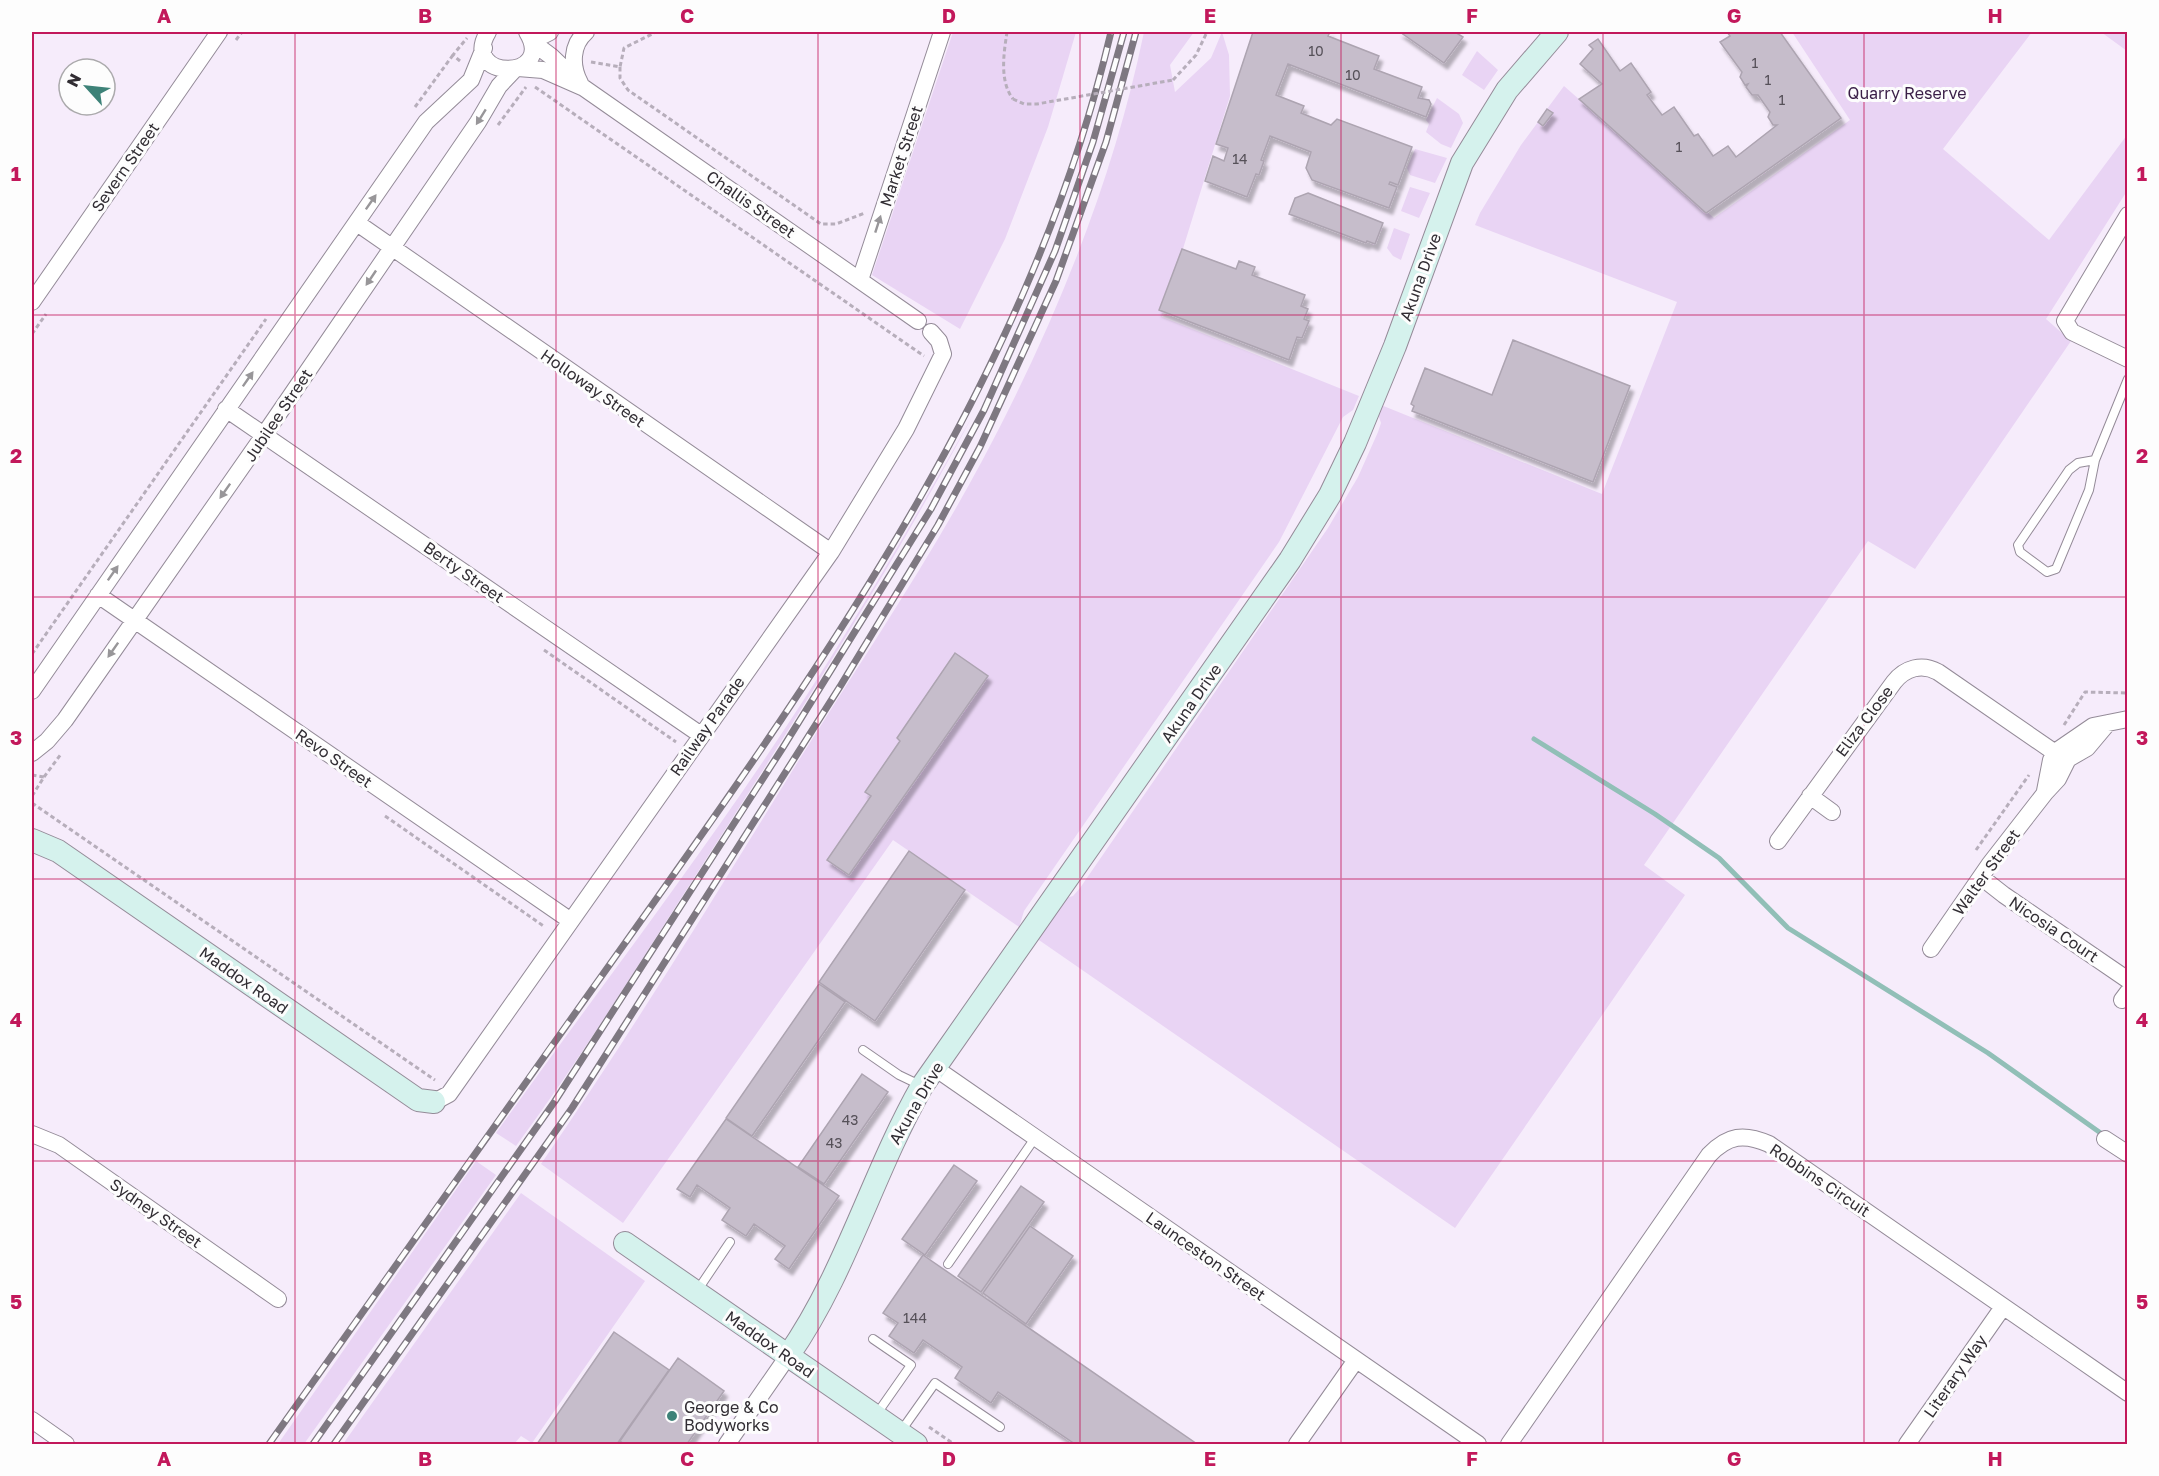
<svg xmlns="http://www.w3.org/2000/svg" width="2159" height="1476" font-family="'Golos Text',sans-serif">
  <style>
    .green { fill: #e9d4f4 }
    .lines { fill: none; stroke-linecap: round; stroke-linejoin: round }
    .stream { stroke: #91bfb7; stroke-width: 5 }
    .building { fill: #c6bdcb; stroke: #ada4b1; stroke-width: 1.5; filter: url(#shadow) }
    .lane-casing { stroke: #948b98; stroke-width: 10 }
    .street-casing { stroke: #948b98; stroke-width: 18 }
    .secondary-casing { stroke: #948b98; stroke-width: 24 }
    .path { stroke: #b7aebb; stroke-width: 3; stroke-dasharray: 4.5 3; stroke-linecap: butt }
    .lane { stroke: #fff; stroke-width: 8 }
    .street { stroke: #fff; stroke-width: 16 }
    .secondary { stroke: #d5f2ed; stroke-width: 22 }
    .rail-casing { stroke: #7e7881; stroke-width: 7 }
    .rail { stroke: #fdfdfd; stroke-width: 4.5; stroke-dasharray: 14; stroke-linecap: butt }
    .path-bridge { stroke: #b7aebb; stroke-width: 3; stroke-dasharray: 4.5 3; stroke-linecap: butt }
    .oneway { fill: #989699 }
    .grid { fill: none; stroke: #c2185b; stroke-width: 1.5; stroke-opacity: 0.55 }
    .poi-dot { fill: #3d8278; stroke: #fdfdfd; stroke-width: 2 }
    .labels { text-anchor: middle; stroke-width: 6; stroke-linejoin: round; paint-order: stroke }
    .number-label { font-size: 14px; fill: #565159 }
    .park-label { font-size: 16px; fill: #3a1e47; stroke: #fdfdfd }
    .street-label { font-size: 16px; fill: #312d33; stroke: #fdfdfd }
    .poi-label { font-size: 16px; fill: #312d33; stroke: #fdfdfd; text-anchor: start }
    .neatline { fill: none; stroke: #c2185b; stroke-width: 2 }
    .grid-label { font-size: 20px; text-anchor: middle; font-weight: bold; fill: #c2185b }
  </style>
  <defs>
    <filter id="shadow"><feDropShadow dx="3.5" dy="6" stdDeviation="1.5" flood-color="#0004"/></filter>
  </defs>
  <rect width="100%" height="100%" fill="#f6ecfb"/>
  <!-- green -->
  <path class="green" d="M953,32H1076L1048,127L1005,239L960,329L872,275Z
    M1144,32H1194L1170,65L1175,92L1211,58L1222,32L1229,55L1230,96L1162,317L1359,396L1353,410L1343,417L1279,542L1024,911L1020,924L1022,929L893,840L623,1223L541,1164C632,1032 715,896 799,760C861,661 927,564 982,461C1054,326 1113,182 1144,32Z
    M1792,32H2032L1943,149L2049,240L2127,135V191L2046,319L2071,341L1915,569L1868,541L1644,865L1685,895L1455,1228L1036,938L1063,899L1073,896L1080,888L1328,528L1358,477L1378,432L1381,423L1378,414L1381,405L1602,494L1677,302L1475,225L1480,213L1521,145L1538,122L1543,126L1552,113L1547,109L1564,86L1714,218L1850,120Z
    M2101,32H2127V51Z
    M1477,51L1498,70L1484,90L1462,75Z
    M1437,98L1459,114L1463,123L1451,148L1441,144L1426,132L1429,124L1426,120Z
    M1415,149L1447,158L1435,183L1410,175L1407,168Z
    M1410,187L1430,193L1419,218L1401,211Z
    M1394,228L1410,234L1401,260L1393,256L1387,248Z
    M973,415C888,574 792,726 694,878C636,968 580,1060 516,1146L496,1133C598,990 706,851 801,704C862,610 918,513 973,415Z
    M476,1161L496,1175L304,1444H278Z
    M521,1193L645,1281L532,1443L521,1436L514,1444H343Z"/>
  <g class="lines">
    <!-- stream -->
    <path class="stream" d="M1534,739L1655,814L1719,858L1788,928L1988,1053L2102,1134"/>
  </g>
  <!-- building -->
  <path class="building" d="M1253,32H1330L1328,36L1379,56L1374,69L1422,87L1418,98L1429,100L1431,104L1426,117L1288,64L1276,95L1304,106L1301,113L1331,125L1337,119L1412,147L1398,185L1390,182L1389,184L1397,187L1389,208L1312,180L1306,168L1311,152L1270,136L1261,160L1264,161L1259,175L1256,174L1247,197L1205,181L1213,156L1224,161L1228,148L1216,144Z
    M1400,32H1455L1463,37L1444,63Z
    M1727,32H1780L1841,118L1706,213L1579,99L1602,84L1580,64L1593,49L1589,45L1598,39L1620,71L1631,63L1651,92L1647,95L1662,115L1674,107L1694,136L1698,134L1713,156L1728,146L1736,157L1777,125H1773L1768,117L1770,112L1758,95H1752L1746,87L1748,84L1745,85L1740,77L1742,72L1720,42L1730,36Z
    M1547,109L1553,113L1543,126L1538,122Z
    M1308,193L1383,223L1375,244L1367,241L1366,243L1289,214L1295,198Z
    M1182,249L1236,269L1239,261L1255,267L1252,275L1305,295L1301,306L1308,309L1304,319L1309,321L1302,338L1297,337L1289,360L1159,310Z
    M1513,340L1630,386L1593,482L1412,411L1414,406L1411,404L1425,368L1492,395Z
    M955,653L988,676L849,875L827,860L871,796L865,792L900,741L897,738Z
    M909,851L965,890L875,1021L819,982Z
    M819,984L845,1002L752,1136L726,1118Z
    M862,1074L888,1092L824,1184L798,1167Z
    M726,1119L839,1196L789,1269L775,1259L785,1246L754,1224L746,1236L722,1220L730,1208L697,1185L690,1197L677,1189Z
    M954,1165L977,1181L925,1255L902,1239Z
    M1021,1186L1044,1202L981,1292L958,1276Z
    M1030,1226L1073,1256L1026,1324L983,1293Z
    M923,1255L1197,1444H1075L998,1392L991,1403L955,1378L962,1367L923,1340L914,1353L889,1336L898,1323L883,1313Z
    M614,1332L669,1370L617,1444H537Z
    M678,1358L724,1391L687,1444H624L620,1441Z"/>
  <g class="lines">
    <!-- lane casing -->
    <g class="lane-casing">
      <path id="lane" d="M2095,460L2089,490L2056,569L2047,572L2020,552L2018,545L2069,470L2078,463Z
        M2095,460L2128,379
        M863,1050L899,1075L922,1086
        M948,1264L1035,1138
        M697,1291L730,1242
        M873,1339L911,1365L876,1415
        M901,1431L935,1383L1000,1427"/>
    </g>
    <!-- street casing -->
    <g class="street-casing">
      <path id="street" d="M488,32C459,81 557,81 527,32
        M532,41L550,32
        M532,42L552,57L575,79
        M518,68L543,70L584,88L918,321
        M580,83C571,66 571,45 586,32
        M2128,215L2065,321L2072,332L2128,359
        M357,223L831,552
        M860,280L942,32
        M32,302L219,32
        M226,409L701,735
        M98,595L571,921
        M32,691L426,122L471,80L484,48
        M32,753L47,741L65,720L264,435L478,122L499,86L515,69
        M2045,791L2051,760L2058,750L2093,726L2128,719
        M1810,796L1832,812
        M1778,841L1894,682C1905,668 1922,663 1938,672L2067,761
        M1981,877L2004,895L2128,980
        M1931,949L1989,865L2045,793L2058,779L2068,759L2087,748L2108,723
        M2122,1000L2128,992
        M935,1068L1478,1444
        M434,1102L449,1094L831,552L906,429L943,354L939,341L931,332
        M32,1134L59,1145L278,1299
        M2105,1139L2128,1154
        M32,1420L66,1444
        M727,1444L788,1356
        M1297,1444L1356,1360
        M1509,1444L1709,1155C1728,1135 1744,1133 1769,1144L2128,1393
        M1907,1444L2003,1307"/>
    </g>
    <!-- secondary casing -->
    <g class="secondary-casing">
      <path id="secondary" d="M32,840L58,851L418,1100L434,1102
        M625,1243L916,1444
        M788,1356C846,1273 872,1174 922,1086L1290,560L1330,495L1355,443L1395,346L1462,163L1507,90L1557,32"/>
    </g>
    <!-- path -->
    <path class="path" d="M1007,32C1004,52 999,81 1013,99
      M236,40L242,32
      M460,61L453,55L467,38
      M591,62L620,67L624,48L656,32
      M620,67V78L628,90L821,224H836L865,213
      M1173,80L1196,55L1207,32
      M535,87L924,356
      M415,107L453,55
      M498,125L526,87
      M32,334L46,314
      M544,650L676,742
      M32,654L266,319
      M2064,725L2085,692L2128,693
      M32,775L44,777L32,796
      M44,777L61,754
      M32,803L435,1080
      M385,816L545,927
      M1976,850L2029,775
      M929,1427L954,1444"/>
    <!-- lane -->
    <use href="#lane" class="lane"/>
    <!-- street -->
    <use href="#street" class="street"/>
    <!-- secondary -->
    <use href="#secondary" class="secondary"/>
    <!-- rail casing -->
    <g class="rail-casing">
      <path id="rail" d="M269,1444C391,1272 513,1100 635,929C832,652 1032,368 1111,32
        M313,1444L555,1101L782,749L931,509L984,410L1055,251L1093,142L1124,32
        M334,1444L572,1108L841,685L938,525L980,447L1056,281L1106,142L1136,32"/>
    </g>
    <!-- rail -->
    <use href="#rail" class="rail"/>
    <!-- path-bridge -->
    <path class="path-bridge" d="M1013,99L1024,104H1037L1173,80"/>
  </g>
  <!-- one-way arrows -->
  <defs><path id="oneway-solid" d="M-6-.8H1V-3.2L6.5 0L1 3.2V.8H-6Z" transform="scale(1.5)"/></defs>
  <g class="oneway">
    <use href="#oneway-solid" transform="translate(481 117) rotate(122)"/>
    <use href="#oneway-solid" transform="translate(371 202) rotate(-55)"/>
    <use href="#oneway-solid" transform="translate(878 224) rotate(-72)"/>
    <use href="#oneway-solid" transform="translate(371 278) rotate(124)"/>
    <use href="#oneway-solid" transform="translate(248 379) rotate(-55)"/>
    <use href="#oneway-solid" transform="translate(225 491) rotate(125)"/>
    <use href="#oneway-solid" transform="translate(113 573) rotate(-55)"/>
    <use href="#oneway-solid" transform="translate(113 650) rotate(125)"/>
  </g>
  <!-- grid -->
  <path class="grid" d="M295,32V1444M556,32V1444M818,32V1444M1080,32V1444M1341,32V1444M1603,32V1444M1864,32V1444M32,315H2128M32,597H2128M32,879H2128M32,1161H2128"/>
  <!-- markers -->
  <circle class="poi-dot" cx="672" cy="1416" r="6"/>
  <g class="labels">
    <!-- number labels -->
    <g class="number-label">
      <text x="1316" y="56">10</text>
      <text x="1755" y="68">1</text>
      <text x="1353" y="80">10</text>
      <text x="1768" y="85">1</text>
      <text x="1782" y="105">1</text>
      <text x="1679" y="152">1</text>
      <text x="1240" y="164">14</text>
      <text x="850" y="1125">43</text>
      <text x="834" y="1148">43</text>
      <text x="915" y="1323">144</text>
    </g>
    <!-- park labels -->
    <g class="park-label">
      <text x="1907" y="99">Quarry Reserve</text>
    </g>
    <!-- street labels -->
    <g class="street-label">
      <text transform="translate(901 156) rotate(-72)" y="6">Market Street</text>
      <text transform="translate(125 167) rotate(-55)" y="6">Severn Street</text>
      <text transform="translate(751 204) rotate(35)" y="6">Challis Street</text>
      <text transform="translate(1420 277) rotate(-70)" y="6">Akuna Drive</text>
      <text transform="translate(593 388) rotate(35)" y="6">Holloway Street</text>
      <text transform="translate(278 415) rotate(-56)" y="6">Jubilee Street</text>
      <text transform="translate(464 572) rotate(35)" y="6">Berty Street</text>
      <text transform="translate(1191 703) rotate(-55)" y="6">Akuna Drive</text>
      <text transform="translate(1864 721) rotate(-53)" y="6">Eliza Close</text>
      <text transform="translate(707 726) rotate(-55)" y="6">Railway Parade</text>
      <text transform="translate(334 758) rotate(35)" y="6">Revo Street</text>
      <text transform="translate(1986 872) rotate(-54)" y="6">Walter Street</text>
      <text transform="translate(2054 929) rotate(34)" y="6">Nicosia Court</text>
      <text transform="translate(244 980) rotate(35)" y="6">Maddox Road</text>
      <text transform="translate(916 1103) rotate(-60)" y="6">Akuna Drive</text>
      <text transform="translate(1820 1180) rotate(34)" y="6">Robbins Circuit</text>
      <text transform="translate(156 1213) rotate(35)" y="6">Sydney Street</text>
      <text transform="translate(1206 1256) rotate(35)" y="6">Launceston Street</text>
      <text transform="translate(770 1344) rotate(35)" y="6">Maddox Road</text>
      <text transform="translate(1955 1376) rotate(-55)" y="6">Literary Way</text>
    </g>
    <!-- poi labels -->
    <g class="poi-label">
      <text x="684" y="1413">George &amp; Co<tspan x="684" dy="18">Bodyworks</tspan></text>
    </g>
  </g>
  <!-- border -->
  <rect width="2159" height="1476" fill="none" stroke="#fdfdfd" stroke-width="66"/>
  <!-- north arrow -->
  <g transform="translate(87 87) rotate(297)"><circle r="28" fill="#fdfdfd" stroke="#abaaac" stroke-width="1.5"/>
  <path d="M0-4.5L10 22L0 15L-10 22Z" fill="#3d8278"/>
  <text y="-9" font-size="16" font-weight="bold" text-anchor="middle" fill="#312d33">N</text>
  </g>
  <rect x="33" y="33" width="2093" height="1410" class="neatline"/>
  <g class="grid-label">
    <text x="164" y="23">A</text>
    <text x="425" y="23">B</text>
    <text x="687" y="23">C</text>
    <text x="949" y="23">D</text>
    <text x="1210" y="23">E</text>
    <text x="1472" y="23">F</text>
    <text x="1734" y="23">G</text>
    <text x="1995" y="23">H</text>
    <text x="16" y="181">1</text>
    <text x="2142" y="181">1</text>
    <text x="16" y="463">2</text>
    <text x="2142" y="463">2</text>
    <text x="16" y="745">3</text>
    <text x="2142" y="745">3</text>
    <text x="16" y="1027">4</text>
    <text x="2142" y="1027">4</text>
    <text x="16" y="1309">5</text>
    <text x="2142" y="1309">5</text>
    <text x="164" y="1466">A</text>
    <text x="425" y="1466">B</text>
    <text x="687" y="1466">C</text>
    <text x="949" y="1466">D</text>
    <text x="1210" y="1466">E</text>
    <text x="1472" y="1466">F</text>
    <text x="1734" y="1466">G</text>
    <text x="1995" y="1466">H</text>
  </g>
</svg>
